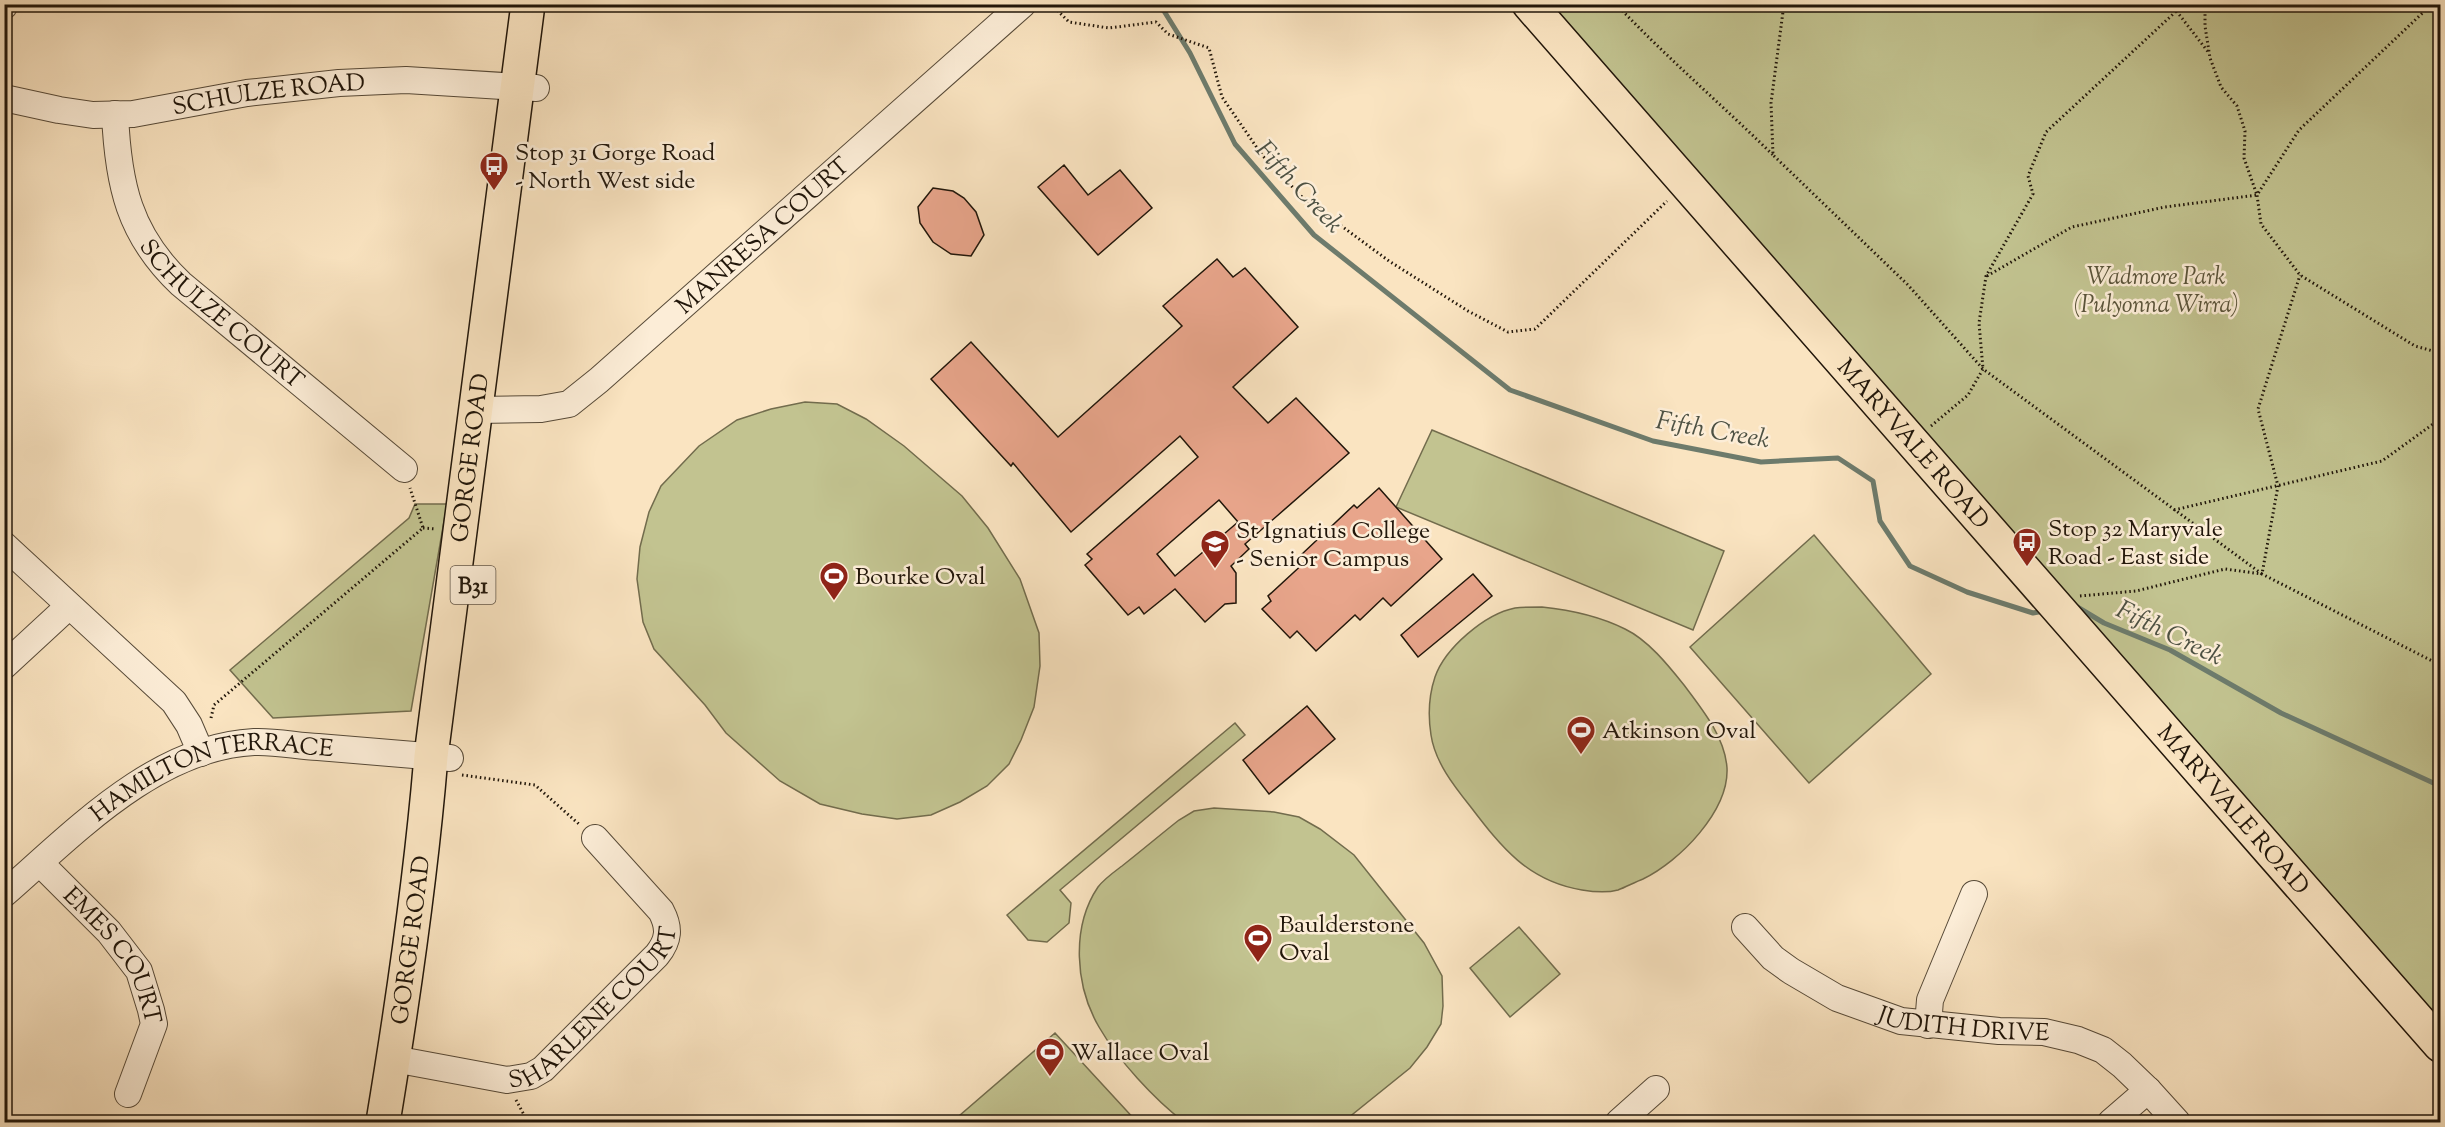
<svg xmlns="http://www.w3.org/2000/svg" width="2445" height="1127" font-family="'Sorts Mill Goudy',serif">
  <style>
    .green { fill: #c2c390; stroke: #726c4d; stroke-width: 1.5 }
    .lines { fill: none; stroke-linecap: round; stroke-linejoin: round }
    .stream { stroke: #6d7b6c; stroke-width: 5 }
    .building { fill: #e8a58b; stroke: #21160a; stroke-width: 1.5; fill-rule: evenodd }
    .minor-casing { stroke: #574a38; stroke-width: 28 }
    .major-casing { stroke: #21160a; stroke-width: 36 }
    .path { stroke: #21160a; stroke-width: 3; stroke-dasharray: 1.5 3; stroke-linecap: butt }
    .minor { stroke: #fcedd7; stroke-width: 26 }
    .major { stroke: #fae4c1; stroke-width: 33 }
    .labels { text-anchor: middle; stroke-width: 5; stroke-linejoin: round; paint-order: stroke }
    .shield { fill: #fcedd7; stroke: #635648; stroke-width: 1.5 }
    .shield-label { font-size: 22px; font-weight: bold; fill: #21160a }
    .street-label { font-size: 24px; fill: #21160a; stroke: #fcedd7 }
    .poi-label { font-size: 24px; fill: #21160a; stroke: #fcedd7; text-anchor: start }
    .park-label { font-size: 24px; font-style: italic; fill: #595339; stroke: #fcedd7 }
    .water-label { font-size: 26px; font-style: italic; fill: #4d5143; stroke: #fcedd7 }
  </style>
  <rect width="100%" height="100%" fill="#fae4c1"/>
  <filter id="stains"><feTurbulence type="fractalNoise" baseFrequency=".00333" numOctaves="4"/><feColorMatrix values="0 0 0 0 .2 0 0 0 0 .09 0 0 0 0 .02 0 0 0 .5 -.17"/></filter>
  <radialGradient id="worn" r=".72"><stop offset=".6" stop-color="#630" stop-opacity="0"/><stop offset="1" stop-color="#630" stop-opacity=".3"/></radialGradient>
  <!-- green -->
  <path class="green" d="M1529,5H2440V1046Z
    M805,402L837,404L866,419L904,446L962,496L988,528L1020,579L1039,633L1040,666L1034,707L1021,740L1009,764L987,786L960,802L931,815L897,819L862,814L820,804L780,781L726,733L705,705L654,649L643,622L637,579L640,547L649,512L661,486L699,446L737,420L771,409Z
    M1432,430L1724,551L1693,630L1396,507Z
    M415,504H447L411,711L273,718L230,670L409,518Z
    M1814,535L1931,674L1809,783L1690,647Z
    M1542,607C1571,610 1599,616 1625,629C1648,640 1668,665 1684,685C1702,709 1725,737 1727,768C1729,811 1680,861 1643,879C1635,882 1626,887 1618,890C1607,893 1594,892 1582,890C1528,881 1502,848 1470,806C1454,786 1435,762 1431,735C1428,716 1429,695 1435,677C1445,648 1485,614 1515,608C1524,607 1533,607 1542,607Z
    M1235,723L1245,735L1060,890L1071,903L1069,923L1047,942L1028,940L1007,915Z
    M1214,808L1274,812L1299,817L1320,829L1354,855L1424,943L1442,976L1443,1006L1441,1024L1427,1047L1410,1068L1343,1122H1184C1154,1099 1118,1060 1099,1027C1075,986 1071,927 1098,887C1104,879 1114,872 1122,866C1141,851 1160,835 1179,820L1194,811Z
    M1519,927L1560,974L1510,1017L1470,968Z
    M1055,1033L1137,1122H952Z"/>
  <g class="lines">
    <!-- stream -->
    <path class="stream" d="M1154,4L1164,11L1190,53L1235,144L1314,235L1510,390L1653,441L1761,462L1838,458L1873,481L1880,521L1910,566L1967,592L2033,613L2044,611
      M2074,605L2104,623L2170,650L2281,713L2440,786"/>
  </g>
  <!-- building -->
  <path class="building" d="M1064,165L1088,195L1120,170L1152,208L1098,255L1038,187Z
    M933,188L953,191L964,198L976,212L984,235L971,256L951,254L933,242L920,223L918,207Z
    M1217,259L1233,277L1245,268L1298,327L1233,387L1268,423L1296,398L1349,453L1245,544L1249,549L1231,566L1236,573V603L1225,604L1205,622L1175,589L1144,614L1139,607L1128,615L1085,565L1092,559L1087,554L1198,457L1180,436L1071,532L1013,463L1011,466L931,379L971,342L1058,437L1182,326L1163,306ZM1219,500L1238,522L1175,576L1157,554Z
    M1379,488L1442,559L1391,606L1383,598L1360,620L1355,615L1316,651L1297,631L1290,638L1262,609L1271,601L1268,596L1306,561L1301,555L1354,505L1357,508Z
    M1473,574L1492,596L1418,657L1401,635Z
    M1307,706L1335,739L1269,794L1243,760Z"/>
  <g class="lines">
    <!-- minor casing -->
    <g class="minor-casing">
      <g id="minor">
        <path d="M4,6L5,4"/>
        <path id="s1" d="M4,98L59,110L93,115L133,114L247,93L339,83L406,80L536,88"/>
        <path id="s2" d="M115,114C118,184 129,235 181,284L404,469"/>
        <path id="s3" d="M476,410L541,409L569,404L599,380L1023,4"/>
        <path d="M4,545L174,702L189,725L201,753"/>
        <path d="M4,666L69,606"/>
        <path id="s4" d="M40,863L109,932L139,971L151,1010L154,1024L128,1094"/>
        <path id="s5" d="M4,894C74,833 155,747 254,742C275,741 297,746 318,747C362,751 406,754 450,758"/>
        <path id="s6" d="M1745,927L1773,958L1791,971L1837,998L1901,1021L1999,1031L2044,1032L2078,1040L2103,1050L2122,1065L2148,1090L2177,1122"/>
        <path d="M1928,1025L1930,1000L1974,894"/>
        <path id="s7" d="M394,1059L507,1080L531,1076L543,1069L657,955C669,940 670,928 661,911L595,838"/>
        <path d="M1619,1122L1656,1089"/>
        <path d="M2111,1122L2148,1090"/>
      </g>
    </g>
    <!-- major casing -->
    <g class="major-casing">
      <g id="major">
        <path id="s8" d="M1529,4L2440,1045"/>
        <path id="s9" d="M383,1122C403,1001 421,879 431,756L528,4"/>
      </g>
    </g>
    <!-- path -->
    <path class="path" d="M1051,4L1069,22L1109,28L1156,22L1168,34L1209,48L1222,97L1262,155L1302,197L1389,261L1468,311L1508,332L1535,329L1667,201
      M1616,4C1666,57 1721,104 1773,155
      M1784,4L1771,103L1773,155L1908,285L1983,369L2262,574L2278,486L2258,409L2300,275
      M2171,4L2209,53
      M2432,4L2299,130L2257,195L2261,224L2300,275L2415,346L2440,353
      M1987,276L2072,227L2165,207L2257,195L2244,158L2245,131L2237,106L2221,87L2210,58L2205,26V4
      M1931,426L1968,395L1983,369L1979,323L1986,276L2033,194L2028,176L2046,132L2184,4
      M2174,510L2382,461L2440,419
      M423,528L436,529
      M2080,596L2136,591L2225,569L2262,574L2440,665
      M211,718L214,705L423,528L410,488
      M462,775L535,785L580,825
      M516,1100L528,1122
      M137,1119L143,1122"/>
    <!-- minor -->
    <use href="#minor" class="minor"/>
    <!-- major -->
    <use href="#major" class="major"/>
  </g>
  <!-- icons -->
  <defs>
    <g id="bus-pin" transform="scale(1.5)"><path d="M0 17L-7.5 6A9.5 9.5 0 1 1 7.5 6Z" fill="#8f2418" stroke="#fcedd7"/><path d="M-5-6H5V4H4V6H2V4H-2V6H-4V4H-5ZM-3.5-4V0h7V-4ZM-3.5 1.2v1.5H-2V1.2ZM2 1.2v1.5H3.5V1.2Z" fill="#fff"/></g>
    <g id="school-pin" transform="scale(1.5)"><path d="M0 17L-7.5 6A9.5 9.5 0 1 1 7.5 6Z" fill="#8f2418" stroke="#fcedd7"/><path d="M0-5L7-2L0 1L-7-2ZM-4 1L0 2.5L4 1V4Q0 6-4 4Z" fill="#fff"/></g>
    <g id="stadium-pin" transform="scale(1.5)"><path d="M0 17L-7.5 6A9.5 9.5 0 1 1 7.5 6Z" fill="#8f2418" stroke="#fcedd7"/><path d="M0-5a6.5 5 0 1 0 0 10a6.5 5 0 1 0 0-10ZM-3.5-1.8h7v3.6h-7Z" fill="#fff"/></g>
  </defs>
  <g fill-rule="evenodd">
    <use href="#bus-pin" x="494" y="166"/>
    <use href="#bus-pin" x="2027" y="542"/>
    <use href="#school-pin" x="1215" y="544"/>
    <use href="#stadium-pin" x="834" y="576"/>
    <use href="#stadium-pin" x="1581" y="730"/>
    <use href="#stadium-pin" x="1258" y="938"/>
    <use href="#stadium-pin" x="1050" y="1052"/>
  </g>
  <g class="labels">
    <!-- shield labels -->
    <rect class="shield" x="450.5" y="566" width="45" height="38" rx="4.5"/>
    <g class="shield-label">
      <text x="473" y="593">B31</text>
    </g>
    <!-- street labels -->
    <g class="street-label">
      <text dy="8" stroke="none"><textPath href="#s1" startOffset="268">SCHULZE ROAD</textPath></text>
      <text dy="8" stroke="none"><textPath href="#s3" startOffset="350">MANRESA COURT</textPath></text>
      <text dy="8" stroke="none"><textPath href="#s2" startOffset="238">SCHULZE COURT</textPath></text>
      <text dy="8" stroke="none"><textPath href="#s8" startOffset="584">MARYVALE ROAD</textPath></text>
      <text dy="8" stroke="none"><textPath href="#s9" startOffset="670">GORGE ROAD</textPath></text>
      <text dy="8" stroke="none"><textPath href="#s5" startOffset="248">HAMILTON TERRACE</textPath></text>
      <text dy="8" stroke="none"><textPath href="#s8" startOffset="1070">MARYVALE ROAD</textPath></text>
      <text dy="8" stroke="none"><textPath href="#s9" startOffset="184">GORGE ROAD</textPath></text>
      <text dy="8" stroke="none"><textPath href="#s4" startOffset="120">EMES COURT</textPath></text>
      <text dy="8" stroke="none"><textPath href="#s7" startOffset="231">SHARLENE COURT</textPath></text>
      <text dy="8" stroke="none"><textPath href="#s6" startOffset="248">JUDITH DRIVE</textPath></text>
    </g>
    <!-- poi labels -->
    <g class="poi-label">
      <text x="515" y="160">Stop 31 Gorge Road<tspan x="515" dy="28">- North West side</tspan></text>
      <text x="2048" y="536">Stop 32 Maryvale<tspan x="2048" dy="28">Road - East side</tspan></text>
      <text x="1236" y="538">St Ignatius College<tspan x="1236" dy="28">- Senior Campus</tspan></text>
      <text x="855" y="584">Bourke Oval</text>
      <text x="1602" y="738">Atkinson Oval</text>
      <text x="1279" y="932">Baulderstone<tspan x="1279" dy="28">Oval</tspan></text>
      <text x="1071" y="1060">Wallace Oval</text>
    </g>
    <!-- park labels -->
    <g class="park-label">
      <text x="2156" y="284">Wadmore Park<tspan x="2156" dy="28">(Pulyonna Wirra)</tspan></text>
    </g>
    <!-- water labels -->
    <g class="water-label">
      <text transform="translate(1300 186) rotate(47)" y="9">Fifth Creek</text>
      <text transform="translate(1713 429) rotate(10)" y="9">Fifth Creek</text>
      <text transform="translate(2170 632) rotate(26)" y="9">Fifth Creek</text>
    </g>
  </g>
  <!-- margin -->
  <rect width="2445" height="1127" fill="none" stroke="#fae4c1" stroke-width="24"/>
  <rect x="6" y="6" width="2433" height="1115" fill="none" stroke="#21160a" stroke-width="3"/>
  <rect x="12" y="12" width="2421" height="1103" fill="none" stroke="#21160a" stroke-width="1.5"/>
  <rect width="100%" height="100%" filter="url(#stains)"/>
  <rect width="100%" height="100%" fill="url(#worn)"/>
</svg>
